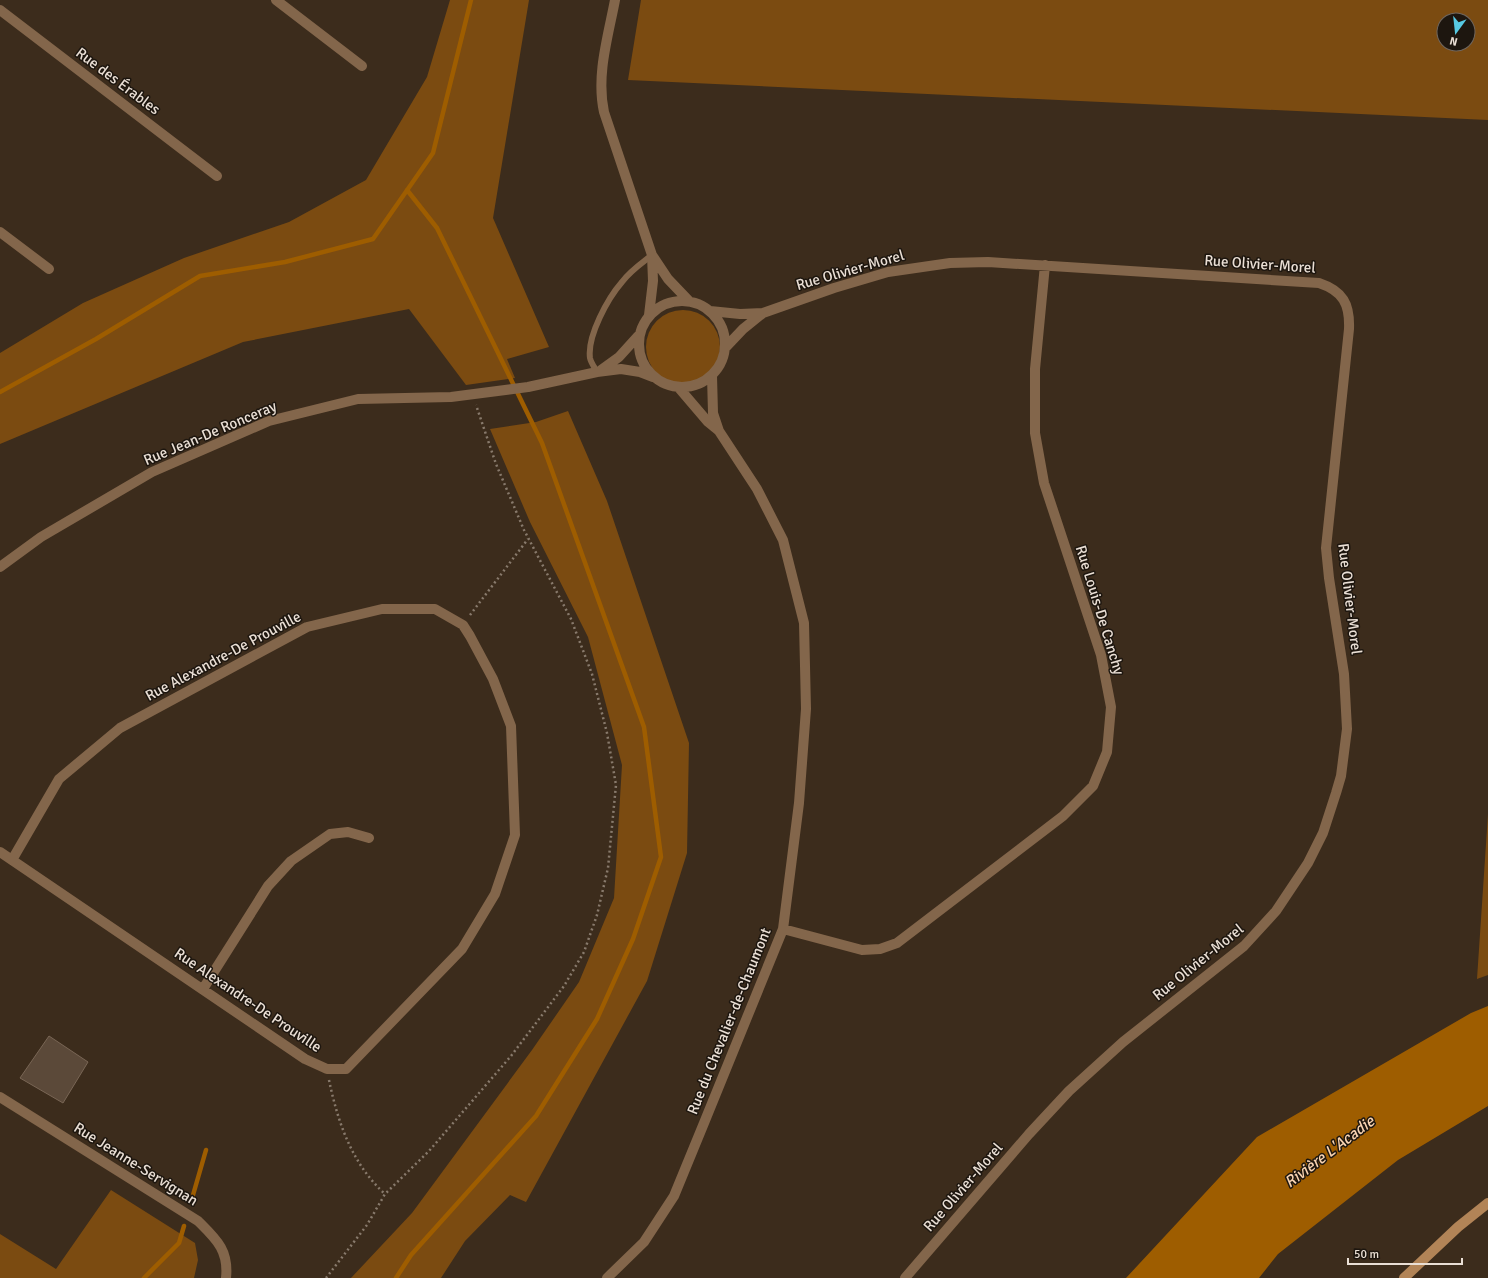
<svg xmlns="http://www.w3.org/2000/svg" width="1488" height="1278" font-family="Signika,sans-serif">
  <style>
    .green { fill: #7b4b11; fill-rule: evenodd }
    .water { fill: #9e5d00 }
    .lines { fill: none; stroke-linecap: round; stroke-linejoin: round }
    .stream { stroke: #9e5d00; stroke-width: 4.5 }
    .building { fill: #5b4939; stroke: #796655 }
    .path { stroke: #887a6c; stroke-width: 2.5; stroke-dasharray: 2 3; stroke-linecap: butt }
    .service { stroke: #83664b; stroke-width: 6 }
    .minor { stroke: #83664b; stroke-width: 10 }
    .secondary { stroke: #b28457; stroke-width: 10 }
    .labels { text-anchor: middle; stroke-width: 3; stroke-linejoin: round; paint-order: stroke }
    .street-label { font-size: 15px; fill: #eadfd5; stroke: #1d160f }
    .water-label { font-size: 16px; font-style: italic; fill: #f8d3b1; stroke: #1d160f }
  </style>
  <rect width="100%" height="100%" fill="#3c2c1c"/>
  <!-- green -->
  <path class="green" d="M450,0H529L493,218L549,347L507,359L515,378L466,385L409,309L243,342L0,444V353L83,303L184,258L289,222L366,180L427,77Z
    M641,0H1488V120L628,80ZM1444,20H1468V44H1444Z
    M646 347a37 37 0 1 1 74 0a37 37 0 1 1-74 0Z
    M568,411L607,501L689,743L687,853L647,981L526,1202L510,1195L465,1241L441,1278H351L412,1213L532,1050L579,982L614,898L622,765L588,637L530,522L490,429L536,422Z
    M1488,814V975L1477,979Z
    M111,1190L195,1243L198,1260L194,1278H0V1234L56,1269Z"/>
  <!-- water -->
  <path class="water" d="M1488,1006V1106L1398,1160L1278,1254L1259,1278H1126L1257,1137L1471,1013Z"/>
  <g class="lines">
    <!-- stream -->
    <path class="stream" d="M0,392L96,339L200,276L285,262L373,239L433,153L471,0
      M191,1202L206,1150
      M144,1278L179,1243L184,1226
      M396,1278L411,1255L536,1116L597,1019L633,939L661,857L644,727L542,443L437,228L407,190"/>
  </g>
  <!-- building -->
  <path class="building" d="M49,1036L88,1062L63,1103L20,1078Z"/>
  <g class="lines">
    <!-- path -->
    <path class="path" d="M470,615L528,539
      M329,1080C338,1123 352,1164 385,1194
      M326,1278L367,1225L385,1194L429,1151L511,1056L564,986L584,952L597,915L608,868L616,785L607,733L592,674L571,619L524,530L496,464L476,405"/>
    <!-- service -->
    <path class="service" d="M597,372C595,368 591,363 590,358C587,336 608,298 622,282C630,271 642,263 652,255"/>
    <!-- minor -->
    <path class="minor" d="M276,0L362,66
      M615,0C608,37 596,75 604,112L652,255L668,279L689,301
      M0,10L217,176
      M0,232L49,269
      M639 344a43 43 0 1 1 86 0a43 43 0 1 1-86 0Z
      M710,311L740,314L763,313L834,288L888,272L950,263L988,262L1319,283C1343,291 1350,304 1349,329L1326,548L1329,578L1344,674L1347,729L1341,776L1336,793L1323,833L1308,863L1276,911L1244,946L1123,1042L1069,1091L1029,1134L905,1278
      M649,315L653,281L652,255
      M725,348L743,329L763,313
      M601,370L619,357L638,336
      M712,376L713,413L719,431
      M0,567L41,537L152,472L269,421L358,399L451,397L528,387L597,372L621,369L640,372L653,377
      M0,852L305,1059L327,1069H346L462,949L495,894L515,835L511,726L493,679L470,636L463,625L435,609H382L307,627L120,728L59,779L12,860
      M783,929L862,950L880,949L897,943L1063,816L1093,786L1107,752L1111,707L1101,655L1044,483L1035,433V369L1045,265
      M203,989L268,886L291,861L330,834L348,832L369,838
      M0,1097L198,1221C216,1239 229,1250 226,1278
      M607,1278L644,1242L674,1196L704,1123L783,929L799,803L806,709L804,623L783,540L757,489L719,431L708,422L679,388"/>
    <!-- secondary -->
    <path class="secondary" d="M1404,1278L1458,1227L1488,1203"/>
  </g>
  <g class="labels">
    <!-- street labels -->
    <g class="street-label">
      <text transform="translate(118 81) rotate(37)" y="5">Rue des Érables</text>
      <text transform="translate(1260 264) rotate(4)" y="5">Rue Olivier-Morel</text>
      <text transform="translate(850 270) rotate(-16)" y="5">Rue Olivier-Morel</text>
      <text transform="translate(210 433) rotate(-23)" y="5">Rue Jean-De Ronceray</text>
      <text transform="translate(1350 599) rotate(83)" y="5">Rue Olivier-Morel</text>
      <text transform="translate(1100 610) rotate(73)" y="5">Rue Louis-De Canchy</text>
      <text transform="translate(223 656) rotate(-28)" y="5">Rue Alexandre-De Prouville</text>
      <text transform="translate(1198 962) rotate(-39)" y="5">Rue Olivier-Morel</text>
      <text transform="translate(248 1000) rotate(34)" y="5">Rue Alexandre-De Prouville</text>
      <text transform="translate(729 1021) rotate(-68)" y="5">Rue du Chevalier-de-Chaumont</text>
      <text transform="translate(136 1164) rotate(32)" y="5">Rue Jeanne-Servignan</text>
      <text transform="translate(963 1187) rotate(-49)" y="5">Rue Olivier-Morel</text>
    </g>
    <!-- water labels -->
    <g class="water-label">
      <text transform="translate(1329 1151) rotate(-37)" y="6">Rivière L'Acadie</text>
    </g>
  </g>
  <!-- north arrow -->
  <g transform="translate(1456 32) rotate(195)"><circle r="19" fill="#1d160f" stroke="#6f665e"/>
  <path d="M0-3L7 15L0 10L-7 15Z" fill="#57c9e2"/>
  <text y="-6" font-size="11" font-weight="bold" text-anchor="middle" fill="#eadfd5">N</text>
  </g>
  <!-- scale -->
  <path d="M1348 1258v6h114v-6" fill="none" stroke="#eadfd5" stroke-width="2"/>
  <text x="1354" y="1258" font-size="12" fill="#eadfd5" stroke="#1d160f" stroke-width="3" paint-order="stroke">50 m</text>
</svg>
